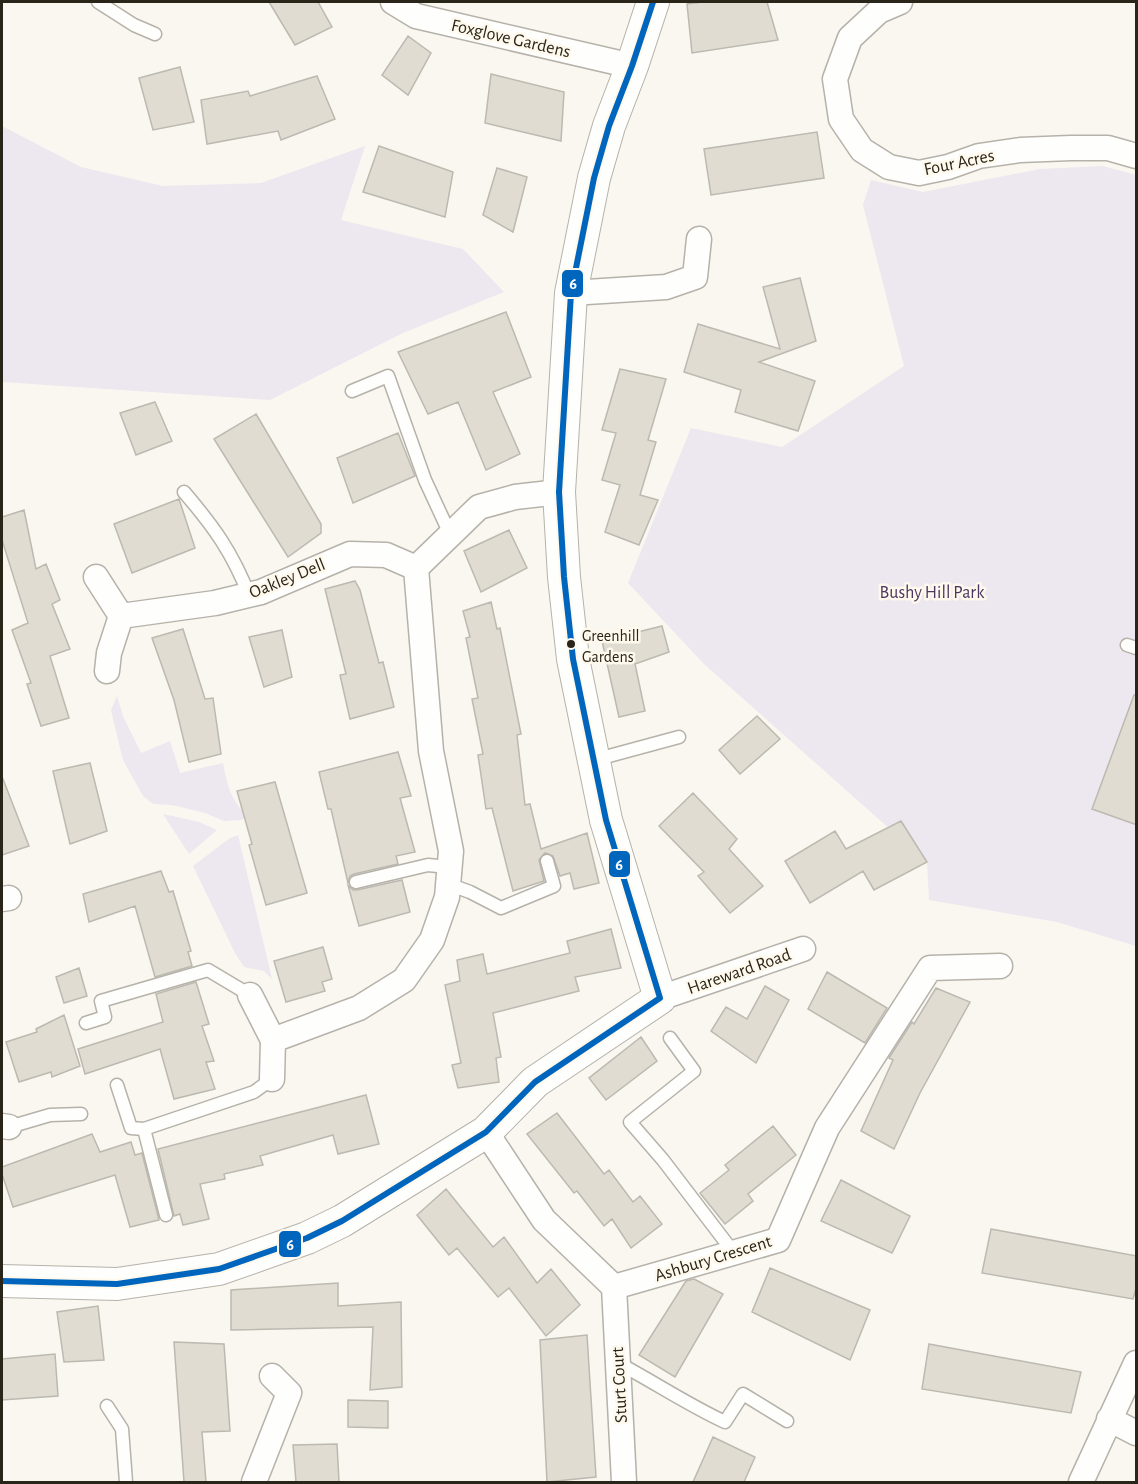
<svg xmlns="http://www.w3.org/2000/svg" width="1138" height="1484" font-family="'Alegreya Sans',sans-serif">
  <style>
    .green { fill: #ede7ef }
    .building { fill: #e0dcd2; stroke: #bcb9b0; stroke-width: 1.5 }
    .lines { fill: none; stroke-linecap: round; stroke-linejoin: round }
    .service-casing { stroke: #b6b2aa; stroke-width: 15 }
    .minor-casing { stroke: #b6b2aa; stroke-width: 27 }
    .tertiary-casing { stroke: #b6b2aa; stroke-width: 34 }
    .service { stroke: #fefefd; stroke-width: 12 }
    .minor { stroke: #fefefd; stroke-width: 24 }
    .tertiary { stroke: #fefefd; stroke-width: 32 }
    .bus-1-casing { stroke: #fef9ec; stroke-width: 10 }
    .bus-1 { stroke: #0065bd; stroke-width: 6 }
    .bus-dot { fill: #292518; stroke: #fef9ec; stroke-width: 2 }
    .labels { text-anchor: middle; stroke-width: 5; stroke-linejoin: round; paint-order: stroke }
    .bus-label { font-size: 16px; fill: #292518; stroke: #fef9ec; text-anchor: start }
    .street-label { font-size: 18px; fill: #292518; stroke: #fef9ec }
    .park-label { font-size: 18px; fill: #4b3663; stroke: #fef9ec }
    .line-badge { stroke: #fef9ec; stroke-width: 2 }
    .badge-label { font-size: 16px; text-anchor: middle; font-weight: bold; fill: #fff }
  </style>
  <rect width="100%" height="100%" fill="#faf7f0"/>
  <!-- green -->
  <path class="green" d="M2,126L81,167L163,186L261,183L365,146L341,220L463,249L504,292L403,333L270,400L2,382Z
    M1103,166L1136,175V946L1057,922L929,900L927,862L704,664L628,583L691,428L782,447L904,366L863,205L871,180L923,192L1040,169Z
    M117,696L123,716L141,753L170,741L180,773L223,763C227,784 231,802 248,816L241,820L224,821L205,813L172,805L153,804L143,796L123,760L111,710Z
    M163,814L199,822L217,830L189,854Z
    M238,835L272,979L264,971L244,967L235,953L193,866L230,838Z"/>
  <!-- building -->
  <path class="building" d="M269,2H318L332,27L295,45Z
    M702,2H767L778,40L692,53L687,4Z
    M408,36L431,53L408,95L382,75Z
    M180,67L194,122L153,130L139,78Z
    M491,74L564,92L561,141L485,123Z
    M317,76L335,119L281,140L278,131L207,144L201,100L248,91L250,96Z
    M817,132L824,178L711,195L704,149Z
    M379,146L453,172L445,217L363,192Z
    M497,168L527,177L513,232L483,215Z
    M800,278L816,341L759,362L815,381L798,431L735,412L741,390L684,372L698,324L780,349L763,287Z
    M506,312L531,377L493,392L520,454L486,470L458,402L428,414L398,352Z
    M620,369L666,379L648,440L656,442L640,495L658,500L639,545L605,532L620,485L602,480L616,433L602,430Z
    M155,402L172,441L136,455L120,413Z
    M256,414L321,524V533L288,557L214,439Z
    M398,433L415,476L353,503L337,458Z
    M179,499L195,548L132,573L114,524Z
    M24,510L36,569L46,564L60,600L52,604L70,649L50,656L69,718L41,726L27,684L31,683L12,630L28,623L2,540V517Z
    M509,530L527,568L481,592L464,551Z
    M355,581L360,590L379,663L383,662L394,707L350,719L340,675L346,674L325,589Z
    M491,602L497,629L500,628L521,734L517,735L525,805L530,804L541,849L587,833L599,883L574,889L570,873L560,876L553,856L545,853L539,860L544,881L513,891L492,808L486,809L478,755L483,754L472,699L478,698L466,638L470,637L463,611Z
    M662,626L669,652L635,664L645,711L619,717L602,641Z
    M183,629L205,699L213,698L221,754L189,762L174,700L152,638Z
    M282,630L292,677L264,687L249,637Z
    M1134,695H1137V825L1092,809Z
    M757,716L780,739L740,774L719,750Z
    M398,752L411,796L400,798L415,852L396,856L398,864L354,874L350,876L348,883L331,809H328L319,772Z
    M90,763L107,831L70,844L53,771Z
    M3,779L29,846L2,855V780Z
    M275,782L307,893L266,905L249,845L252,844L237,791Z
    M693,793L737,839L729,849L763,886L730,913L698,876L704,872L659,826Z
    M901,821L927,862L874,890L863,871L810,903L785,861L835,831L846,849Z
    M161,871L169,892L173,891L191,951L188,952L192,966L155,977L135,906L89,922L83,894Z
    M402,880L410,912L359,926L348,885L353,890H357Z
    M611,929L621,968L575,977L579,991L493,1013L501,1057L496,1058L499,1082L458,1088L452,1065L461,1063L445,985L460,981L457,960L483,954L487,974L570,953L567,941Z
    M323,947L332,979L322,982L325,991L286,1002L274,961Z
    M79,968L87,996L64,1003L56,977Z
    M827,972L887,1008L865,1043L808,1009Z
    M196,982L209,1024L202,1026L214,1061L206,1062L215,1089L174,1099L160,1049L85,1074L78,1049L163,1022L156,994Z
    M765,986L789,1000L756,1063L711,1031L726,1007L747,1019Z
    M936,988L970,1002L920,1093L894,1149L861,1131L893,1060L889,1058L912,1022L914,1024Z
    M64,1015L80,1066L52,1077L51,1072L19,1082L6,1042L37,1032L36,1029Z
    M641,1037L657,1061L606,1100L589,1078Z
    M366,1095L379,1144L338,1154L333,1135L260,1156L263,1165L224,1174L225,1179L200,1184L209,1219L183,1225L180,1214L174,1216L158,1149Z
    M557,1113L604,1174L609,1170L633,1202L640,1196L662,1224L631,1248L612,1219L604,1226L577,1191L574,1193L527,1134Z
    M773,1126L796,1155L748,1194L753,1201L725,1224L700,1193L729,1170L725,1165Z
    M92,1134L100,1152L131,1142L135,1155L142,1153L159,1220L130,1227L115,1175L13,1207L2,1174V1167Z
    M841,1180L910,1216L892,1253L821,1221Z
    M446,1189L493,1247L504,1237L537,1283L551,1269L580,1305L546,1336L509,1288L498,1297L457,1248L449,1255L417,1215Z
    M991,1229L1137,1256V1285L1133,1299L982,1273Z
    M770,1268L870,1310L850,1360L752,1312Z
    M694,1279L723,1294L675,1377L639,1355L686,1281Z
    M338,1283V1306L401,1302L402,1387L370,1390L373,1327L231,1330V1290Z
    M98,1306L104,1360L64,1362L57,1312Z
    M587,1335L596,1477L547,1482L540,1340Z
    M174,1342L224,1344L230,1431L202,1432L206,1482H184Z
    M929,1344L1081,1372L1071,1413L922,1389Z
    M55,1354L58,1396L2,1400V1359Z
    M348,1400L388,1401V1428L348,1427Z
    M713,1437L755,1457L744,1482H693Z
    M337,1444L339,1482H296L293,1445Z"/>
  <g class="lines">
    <!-- service casing -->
    <g class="service-casing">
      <path id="service" d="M98,2L134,25L155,34
        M352,391L388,376L425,480L450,534
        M184,492C214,527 232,552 249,595
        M1127,645L1136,648
        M594,760L679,737
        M356,882L428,865L448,867
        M448,884L470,892L501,908L554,886L547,861
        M86,1023L105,1017L101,1001L208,970L250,995
        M670,1038L694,1071L630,1122L663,1160L734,1253
        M117,1085L131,1128L144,1129L254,1092L272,1079
        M9,1127L50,1115L81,1114
        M144,1129L166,1215
        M618,1363C654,1382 688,1405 725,1422L743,1394L787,1421
        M107,1406L122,1429L126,1482"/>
    </g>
    <!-- minor casing -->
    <g class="minor-casing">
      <path id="minor" d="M393,2L416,16L632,66
        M900,2L879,11L850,38L835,79L841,119L862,150L889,167L919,173L948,167L979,156L1020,150L1071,148H1108L1136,156
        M571,293L666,287L695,277L699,239
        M96,577L121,616L109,653L107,671
        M121,616L215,603L261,592L350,554L386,555L416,568
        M2,899L9,898
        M250,995L273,1040
        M660,998L803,949
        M272,1079L273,1040L359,1008L404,980L432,940L447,897L451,851L431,751L416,568L479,507L515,497L559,492
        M2,1126L9,1127
        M486,1132L544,1220L614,1287
        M614,1287L778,1240L827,1128L930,968L1000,966
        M614,1287L624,1482
        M1109,1419L1136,1433
        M254,1482L289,1393L272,1376
        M1081,1482L1136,1363"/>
    </g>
    <!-- tertiary casing -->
    <g class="tertiary-casing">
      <path id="tertiary" d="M2,1281L117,1284L219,1269L307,1238L342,1221L486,1132L535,1082L660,998L606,820L573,659L564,577L559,492L571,293L594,178L609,126L632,66L653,2"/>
    </g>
    <!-- service -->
    <use href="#service" class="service"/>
    <!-- minor -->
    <use href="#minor" class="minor"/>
    <!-- tertiary -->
    <use href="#tertiary" class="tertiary"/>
    <!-- bus-1 casing -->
    <g class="bus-1-casing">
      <path id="bus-1" d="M2,1281L117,1284L219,1269L307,1238L342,1221L486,1132L535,1082L660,998L606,820L573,659L564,577L559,492L571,293L594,178L609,126L632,66L653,2"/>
    </g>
    <!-- bus-1 -->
    <use href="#bus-1" class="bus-1"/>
  </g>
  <!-- markers -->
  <circle class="bus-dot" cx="571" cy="644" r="5"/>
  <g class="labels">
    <!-- bus labels -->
    <g class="bus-label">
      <text x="582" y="641">Greenhill<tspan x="582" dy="21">Gardens</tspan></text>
    </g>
    <!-- street labels -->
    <g class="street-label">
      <text transform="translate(511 38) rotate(13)" y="6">Foxglove Gardens</text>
      <text transform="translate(959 162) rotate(-12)" y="6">Four Acres</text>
      <text transform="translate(287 578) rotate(-22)" y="6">Oakley Dell</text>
      <text transform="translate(739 971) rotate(-19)" y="6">Hareward Road</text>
      <text transform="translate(713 1258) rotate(-17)" y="6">Ashbury Crescent</text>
      <text transform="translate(619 1385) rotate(-93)" y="6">Sturt Court</text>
    </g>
    <!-- park labels -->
    <g class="park-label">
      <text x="932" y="598">Bushy Hill Park</text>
    </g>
  </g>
  <g class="line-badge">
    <rect x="561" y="269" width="23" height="29" rx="6" fill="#0065bd"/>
    <rect x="608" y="850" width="23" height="28" rx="6" fill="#0065bd"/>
    <rect x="278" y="1230" width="24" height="28" rx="6" fill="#0065bd"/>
  </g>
  <g class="badge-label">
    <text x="573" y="289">6</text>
    <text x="619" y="870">6</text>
    <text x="290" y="1250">6</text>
  </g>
  <!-- border -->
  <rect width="1138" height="1484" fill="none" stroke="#292518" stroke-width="6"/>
</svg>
